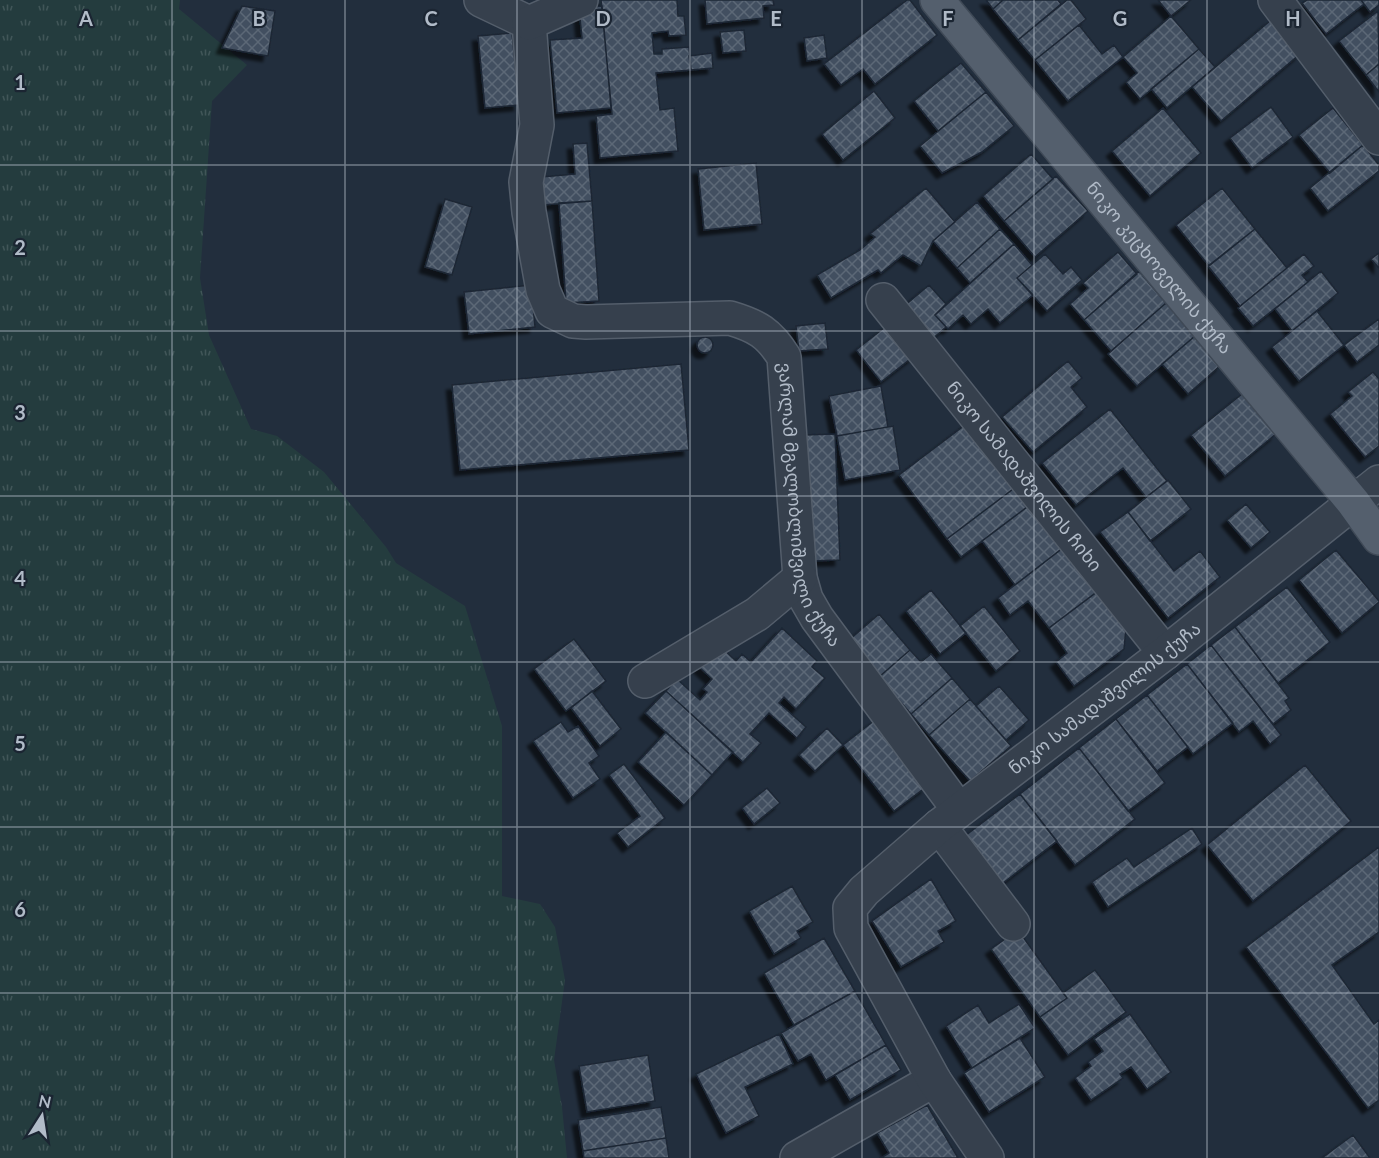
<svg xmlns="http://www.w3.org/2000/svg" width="1379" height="1158" font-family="Lato,'Noto Sans Georgian',sans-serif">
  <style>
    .grass { fill: url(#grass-tufts) }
    .building { fill: url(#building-cross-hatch); stroke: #1d2734; stroke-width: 1.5; filter: url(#shadow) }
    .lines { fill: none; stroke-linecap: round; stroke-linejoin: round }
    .minor-casing { stroke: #545e6b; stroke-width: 36 }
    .major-casing { stroke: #3f4956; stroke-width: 36 }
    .minor { stroke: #36404d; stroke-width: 33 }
    .major { stroke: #545f6d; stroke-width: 33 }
    .grid { fill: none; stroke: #b1bbc8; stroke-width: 1.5; stroke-opacity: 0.55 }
    .labels { text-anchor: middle; stroke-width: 4.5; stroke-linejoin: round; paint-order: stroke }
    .street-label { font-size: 18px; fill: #b1bbc8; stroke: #1b2532 }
    .grid-label { font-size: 20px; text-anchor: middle; font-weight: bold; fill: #b1bbc8; stroke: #1b2532; stroke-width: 4.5; stroke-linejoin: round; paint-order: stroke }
  </style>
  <defs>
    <pattern id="grass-tufts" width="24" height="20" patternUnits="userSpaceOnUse" patternTransform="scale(1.5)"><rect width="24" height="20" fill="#243c3e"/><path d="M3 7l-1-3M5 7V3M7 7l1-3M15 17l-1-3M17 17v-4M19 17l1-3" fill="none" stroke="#415658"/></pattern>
    <pattern id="building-cross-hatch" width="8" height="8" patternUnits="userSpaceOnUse" patternTransform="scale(1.5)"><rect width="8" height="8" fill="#435061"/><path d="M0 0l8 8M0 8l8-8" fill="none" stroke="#5c6776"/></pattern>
    <filter id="shadow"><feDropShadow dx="-5.5" dy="5.5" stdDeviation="1.5" flood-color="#0009"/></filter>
  </defs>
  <rect width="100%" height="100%" fill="#222e3d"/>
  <!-- grass -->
  <path class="grass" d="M0,0H180L179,9L247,65L212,101L200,278L209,335L251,429L277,436L324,472L386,547L396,563L465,606L502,726V896L540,904L555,927L565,980L554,1060L562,1107L567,1158H0Z"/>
  <!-- building -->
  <path class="building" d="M601,0H677L678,16H684L686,35L669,36L668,31L652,33L654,54H662V49L689,47L691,70L656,73L660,110L674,108L678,151L600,158L596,116L612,114Z
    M705,0H773L774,5L763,6L764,18L707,24Z
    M907,0H910L937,35L875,84L863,69L841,85L824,64Z
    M986,0H1003L993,9Z
    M1003,0H1058L1061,4L1018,40L993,9Z
    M1067,0H1071L1086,19L1035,60L1018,40Z
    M1158,0H1191L1171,16Z
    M1307,0H1361L1364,4L1326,34L1302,3Z
    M1361,0H1379V5L1370,12Z
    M242,6L275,11L268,56L222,48Z
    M602,6L611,108L557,113L550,40L582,38L579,8Z
    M1378,11L1379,64L1366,75L1339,41Z
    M1171,16L1199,49L1140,99L1126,82L1137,73L1123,57Z
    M1271,20L1300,54L1221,121L1192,87Z
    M1079,25L1102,54L1114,45L1123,57L1068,101L1035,60Z
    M744,30L746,51L723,53L720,32Z
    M512,33L519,105L485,108L478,36Z
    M824,35L827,58L807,61L804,38Z
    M1199,49L1215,67L1167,108L1151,89Z
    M712,53L713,68L691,70L689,56Z
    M961,63L986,92L938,131L914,101Z
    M1379,64V92L1366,75Z
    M874,91L895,118L843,160L822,134Z
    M986,92L1014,126L982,152L942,173L920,146Z
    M1271,107L1293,137L1252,168L1230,138Z
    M1163,108L1201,153L1150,196L1112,151Z
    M1333,108L1363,145L1330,173L1299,135Z
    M587,143L592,201L543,205L541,177L575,174L573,144Z
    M1363,145L1379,165V171L1328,211L1310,188Z
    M1031,154L1053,179L1004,221L983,196Z
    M756,163L762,224L704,230L698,169Z
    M1056,176L1088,211L1035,257L1004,221Z
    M926,188L955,222L933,241L921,266L903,255L881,273L878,270L831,298L817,275L860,250L875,237L870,234Z
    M1222,188L1255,229L1209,266L1176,225Z
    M445,199L472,207L452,275L425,267Z
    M592,201L599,301L566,303L559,203Z
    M977,202L1000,229L957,268L933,241Z
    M1000,229L1014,244L970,283L957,268Z
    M1255,229L1287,268L1240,306L1208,266Z
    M1014,244L1032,265L1017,278L1033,295L1000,323L988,309L971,324L963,315L948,329L935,315Z
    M1118,252L1137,274L1084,320L1070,304L1088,288L1083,283Z
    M1379,253V268L1371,259Z
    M1045,254L1063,274L1071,267L1082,280L1047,311L1017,278Z
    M1304,254L1314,266L1302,275L1308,282L1253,326L1238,308Z
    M1139,271L1166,303L1111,351L1084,320Z
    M1321,271L1338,293L1292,331L1275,309Z
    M531,285L535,327L469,334L464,292Z
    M929,285L946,304L935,315L946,327L931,340L902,308Z
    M1166,303L1195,336L1137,386L1108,354Z
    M1317,311L1344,345L1299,381L1272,347Z
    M1379,319V345L1357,362L1344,345Z
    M825,323L828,349L799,351L796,326Z
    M889,324L914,356L881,382L856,350Z
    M1195,336L1221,365L1188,394L1162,364Z
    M697 345a8 8 0 1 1 16 0a8 8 0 1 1-16 0Z
    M1068,361L1082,378L1071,387L1087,407L1033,452L1002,417Z
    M681,364L689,450L460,470L452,385Z
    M1373,372L1379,379V446L1365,457L1330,414L1352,396L1348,392Z
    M881,386L888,427L837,436L829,396Z
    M1242,394L1276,434L1225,476L1191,435Z
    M1110,409L1167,481L1146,497L1123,468L1076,505L1042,463Z
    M969,422L1017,486L947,539L899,475Z
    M893,426L900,470L845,480L837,436Z
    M835,434L840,560L809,561L803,435Z
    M1168,480L1191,509L1150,541L1128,512Z
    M1017,486L1031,504L961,557L947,539Z
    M1031,504L1064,547L1015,585L982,541Z
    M1246,504L1270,532L1251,548L1227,520Z
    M1128,512L1174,571L1200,551L1220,577L1168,618L1100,532Z
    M1064,547L1098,591L1049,628L1028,601L1010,615L998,598Z
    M1336,550L1379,601V602L1342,633L1299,580Z
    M1287,587L1330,642L1278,683L1235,627Z
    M931,590L966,633L940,654L906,611Z
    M1098,591L1126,628L1124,649L1074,686L1056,662L1067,653L1049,628Z
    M984,606L1020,651L996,671L960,626Z
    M879,614L910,650L879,677L848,641Z
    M1235,627L1289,698L1285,701L1291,710L1273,724L1211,645Z
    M782,628L817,661L812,667L825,678L796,709L784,697L779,703L806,727L797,738L769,713L750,734L761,743L743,762L666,691L677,679L700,700L707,692L703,689L712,679L699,667L719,645L736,661L742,654L751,662Z
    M574,639L606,681L566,711L534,669Z
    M1211,645L1281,735L1270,744L1253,721L1239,732L1187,664Z
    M910,650L921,662L931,654L952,678L911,714L879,677Z
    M1187,664L1233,723L1193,754L1147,695Z
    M952,678L970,699L929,735L911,714Z
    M999,686L1029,720L1006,740L976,706Z
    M592,691L621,729L600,746L571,708Z
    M666,691L733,752L712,775L645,713Z
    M1147,695L1188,747L1157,771L1116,719Z
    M970,699L1011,746L970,781L929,735Z
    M1116,719L1165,783L1128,811L1079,748Z
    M875,720L926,787L894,811L843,745Z
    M561,722L568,732L578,726L599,756L589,763L600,779L573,798L533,741Z
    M827,728L843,745L815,771L799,755Z
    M666,732L712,775L684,805L638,762Z
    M1079,748L1135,819L1075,865L1020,794Z
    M624,764L665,818L628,847L617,833L640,816L609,775Z
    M1305,765L1351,821L1253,901L1207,845Z
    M767,788L780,803L754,824L742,808Z
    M1020,794L1057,841L998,887L961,839Z
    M1192,828L1202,844L1108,907L1092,882L1127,858L1134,867Z
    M1379,847V932L1332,965L1374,1024L1379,1020V1100L1368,1108L1246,947Z
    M931,879L956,921L938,931L944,942L901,967L872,921Z
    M792,886L813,922L797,931L801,938L774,954L749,911Z
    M1018,930L1067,998L1040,1017L991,949Z
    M824,938L855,991L794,1025L764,973Z
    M1095,970L1126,1012L1068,1055L1040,1017L1067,998L1063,993Z
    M855,991L886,1045L826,1080L811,1054L798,1061L781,1033Z
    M1019,1004L1035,1028L972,1068L946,1026L978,1005L989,1023Z
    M1130,1014L1171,1072L1147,1089L1131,1067L1120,1074L1123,1078L1091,1100L1075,1078L1091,1066L1088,1062L1103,1051L1094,1039Z
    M779,1034L793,1064L745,1087L759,1116L726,1133L696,1074Z
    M1020,1038L1045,1077L989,1112L964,1073Z
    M886,1045L901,1070L850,1100L835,1075Z
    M648,1055L655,1101L587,1112L579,1066Z
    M927,1105L958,1158H881L889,1153L877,1133Z
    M661,1107L666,1138L583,1151L578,1120Z
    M1353,1135L1370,1158H1322Z
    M666,1138L669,1158H584L583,1151Z"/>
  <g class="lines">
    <!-- minor casing -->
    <g class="minor-casing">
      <g id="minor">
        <path id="s1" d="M481,0L529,23L537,125L526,182L529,212L543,290L552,311L573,321L586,322L730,318C757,326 769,333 784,357L800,578L806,599L817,618L959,810"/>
        <path d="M1275,0L1379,138"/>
        <path d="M529,23L581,0"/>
        <path id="s2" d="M883,300L1165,653"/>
        <path d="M645,681L757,614L800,578"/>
        <path d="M939,826L1013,924"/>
        <path d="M797,1158L934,1080"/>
        <path id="s3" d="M987,1158L934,1080L851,928L850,908L864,891L939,826L1165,653L1379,482"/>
      </g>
    </g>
    <!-- major casing -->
    <g class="major-casing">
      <g id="major">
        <path id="s4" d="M937,0L1353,502L1379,538"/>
      </g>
    </g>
    <!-- minor -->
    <use href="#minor" class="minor"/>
    <!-- major -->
    <use href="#major" class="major"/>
  </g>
  <!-- grid -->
  <path class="grid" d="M172,0V1158M345,0V1158M517,0V1158M690,0V1158M862,0V1158M1034,0V1158M1207,0V1158M0,165H1379M0,331H1379M0,496H1379M0,662H1379M0,827H1379M0,993H1379"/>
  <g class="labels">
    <!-- street labels -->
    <g class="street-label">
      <text dy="6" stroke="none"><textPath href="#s4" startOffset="348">ნიკო კეცხოველის ქუჩა</textPath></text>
      <text dy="6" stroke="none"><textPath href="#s2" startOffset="226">ნიკო სამადაშვილის ჩიხი</textPath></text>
      <text dy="6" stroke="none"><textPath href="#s1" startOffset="747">ვარლამ მგალობლიშვილი ქუჩა</textPath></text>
      <text dy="6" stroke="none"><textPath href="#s3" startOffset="618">ნიკო სამადაშვილის ქუჩა</textPath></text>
    </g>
  </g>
  <g class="grid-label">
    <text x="86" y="26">A</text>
    <text x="259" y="26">B</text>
    <text x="431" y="26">C</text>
    <text x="603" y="26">D</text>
    <text x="776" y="26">E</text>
    <text x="948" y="26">F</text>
    <text x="1120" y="26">G</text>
    <text x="1293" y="26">H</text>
    <text x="20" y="90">1</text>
    <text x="20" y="255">2</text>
    <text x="20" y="420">3</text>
    <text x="20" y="586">4</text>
    <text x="20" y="751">5</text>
    <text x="20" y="917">6</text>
  </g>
  <!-- north arrow -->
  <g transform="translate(42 1116) rotate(12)" stroke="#1b2532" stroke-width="4.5" paint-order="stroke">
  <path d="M0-4.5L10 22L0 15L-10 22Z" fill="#b1bbc8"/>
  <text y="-9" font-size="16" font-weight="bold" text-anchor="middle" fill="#b1bbc8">N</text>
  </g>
</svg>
